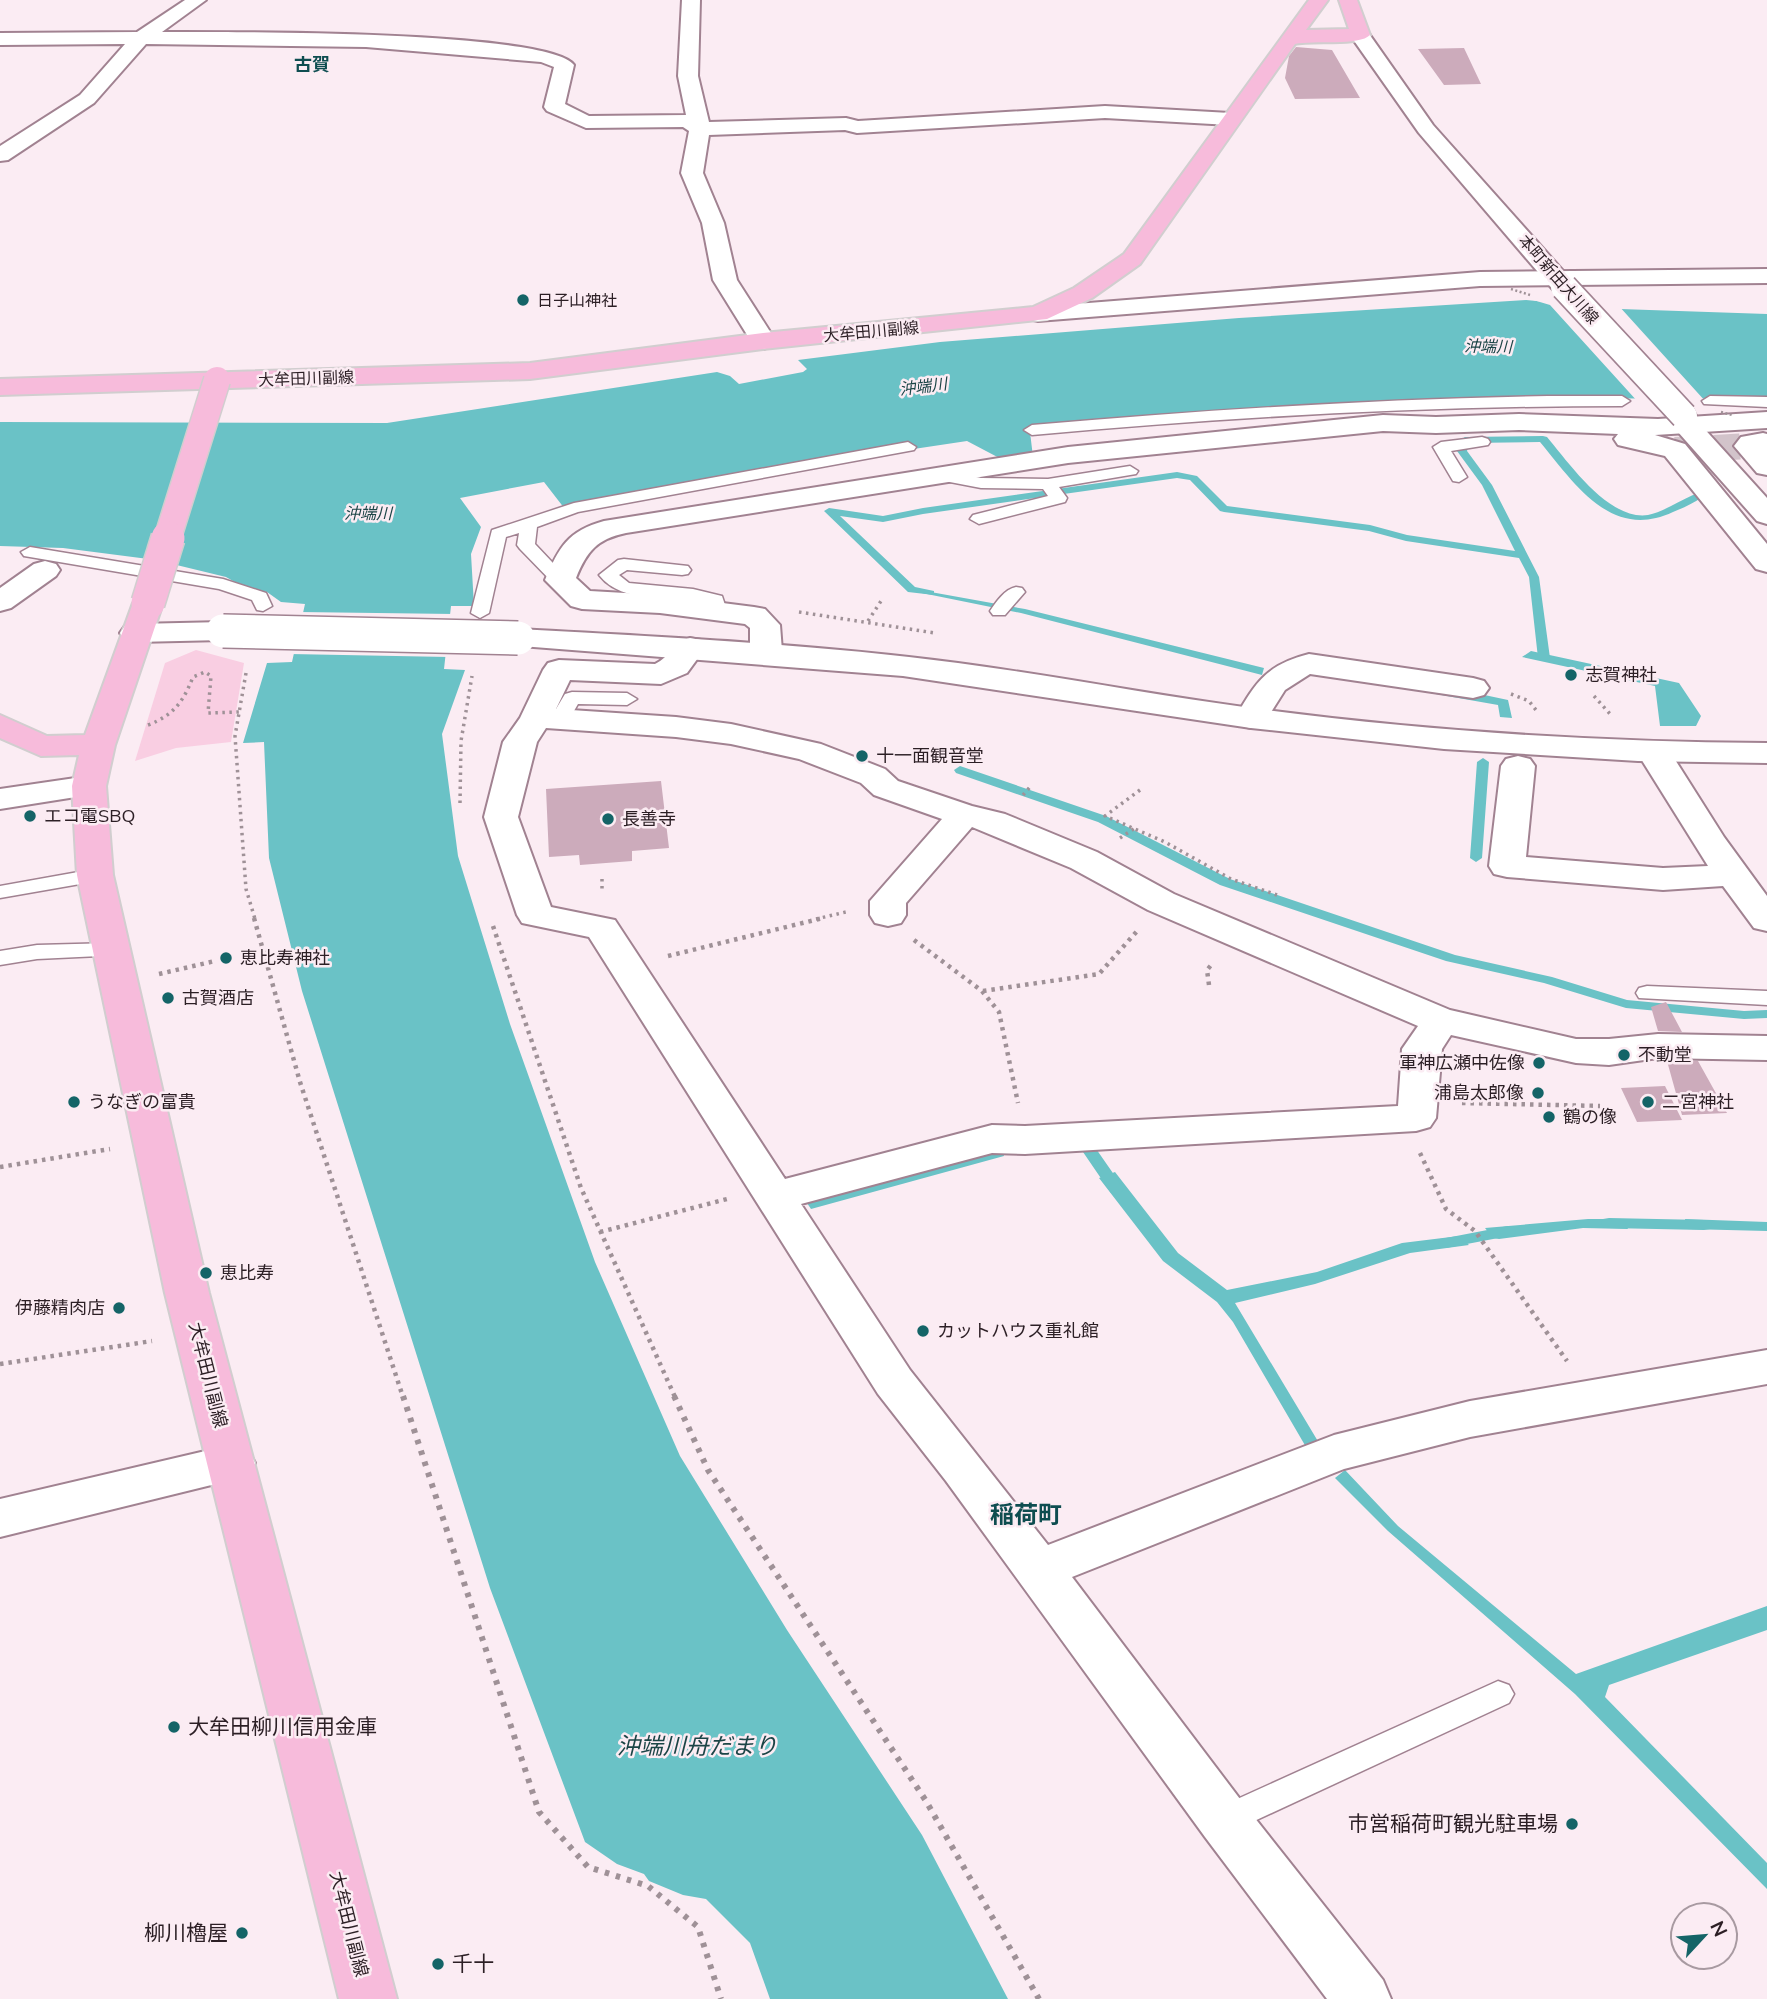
<svg xmlns="http://www.w3.org/2000/svg" width="1767" height="1999" font-family="Mulish,'Noto Sans JP',sans-serif">
  <style>
    .green { fill: #f9cee2 }
    .water { fill: #6ac2c6 }
    .pier { fill: #fbecf3 }
    .lines { fill: none; stroke-linecap: round; stroke-linejoin: round }
    .stream { fill: #6ac2c6; fill-rule: evenodd }
    .building { fill: #ccabbb }
    .street-tunnel { stroke: #d2c3ca; stroke-width: 26; stroke-dasharray: 26 13; stroke-linecap: butt }
    .lane-casing { stroke: #a18291; stroke-width: 3 }
    .street-casing { stroke: #a18291; stroke-width: 4 }
    .secondary-casing { stroke: #a18291; stroke-width: 4 }
    .primary-casing { stroke: #d1cecf; stroke-width: 4 }
    .path-far2 { stroke: #9f9197; stroke-width: 3.5; stroke-dasharray: 2.5 4.5; stroke-linecap: butt }
    .path-far1 { stroke: #9f9197; stroke-width: 4.5; stroke-dasharray: 3.5 5; stroke-linecap: butt }
    .path { stroke: #9f9197; stroke-width: 6; stroke-dasharray: 4.5 7; stroke-linecap: butt }
    .lane { fill: #fff; fill-rule: evenodd }
    .street { fill: #fff; fill-rule: evenodd }
    .secondary { fill: #fff; fill-rule: evenodd }
    .primary { fill: #f7bbdb; fill-rule: evenodd }
    .secondary-bridge-far1-casing { stroke: #a18291; stroke-width: 29; stroke-linecap: butt }
    .secondary-bridge-casing { stroke: #a18291; stroke-width: 36; stroke-linecap: butt }
    .primary-bridge-far1-casing { stroke: #d1cecf; stroke-width: 29; stroke-linecap: butt }
    .primary-bridge-casing { stroke: #d1cecf; stroke-width: 36; stroke-linecap: butt }
    .path-bridge { stroke: #9f9197; stroke-width: 2.5; stroke-dasharray: 2 2.5; stroke-linecap: butt }
    .secondary-bridge-far1 { stroke: #fff; stroke-width: 26 }
    .secondary-bridge { stroke: #fff; stroke-width: 33 }
    .primary-bridge-far1 { stroke: #f7bbdb; stroke-width: 26 }
    .primary-bridge { stroke: #f7bbdb; stroke-width: 33 }
    .poi-dot { fill: #146467; stroke: #fbecf3; stroke-width: 2.5 }
    .labels { text-anchor: middle; stroke-width: 5; stroke-linejoin: round; paint-order: stroke }
    .far-street-label { font-size: 16px; fill: #2c1f25; stroke: #fbecf3 }
    .far-poi-label { font-size: 16px; fill: #2c1f25; stroke: #fbecf3; text-anchor: start }
    .far-water-label { font-size: 16px; font-style: italic; fill: #1b4446; stroke: #fbecf3 }
    .far-quarter-label { font-size: 18px; font-weight: bold; fill: #0e4d50; stroke: #fbecf3 }
    .poi-label { font-size: 18px; fill: #2c1f25; stroke: #fbecf3; text-anchor: start }
    .street-label { font-size: 18px; fill: #2c1f25; stroke: #fbecf3 }
    .near-poi-label { font-size: 21px; fill: #2c1f25; stroke: #fbecf3; text-anchor: start }
    .near-water-label { font-size: 23px; font-style: italic; fill: #1b4446; stroke: #fbecf3 }
    .near-quarter-label { font-size: 24px; font-weight: bold; fill: #0e4d50; stroke: #fbecf3 }
  </style>
  <rect width="100%" height="100%" fill="#fbecf3"/>
  <!-- green -->
  <path class="green" d="M196,650L244,663L231,742L176,748L135,761L165,663Z"/>
  <!-- water -->
  <path class="water" d="M1526,300L1620,309L1767,314V399L1519,398L1030,432L1033,457L1005,461L967,441L887,453L568,513L544,482L460,498L481,527L471,554L474,606H451L444,669L465,670L442,734L458,856L510,1024L595,1262L680,1456L787,1630L922,1835L1008,1999H770L750,1943L706,1899L683,1895L649,1881L644,1874L617,1864L585,1842L490,1588L302,991L269,858L264,742L243,743L267,663L292,662L305,604L281,602L267,592L247,589L226,577L156,560L63,548L0,546V422L387,423L717,372L730,376L739,384L803,372L807,369L798,360L940,342L1239,318Z
    M914,589L1025,609L1264,668L1262,675L1021,613L912,591Z
    M1531,651L1679,683L1701,716L1696,726H1660L1655,686L1522,657Z
    M1322,674L1475,693L1508,700L1512,718L1500,717L1498,705Z
    M1002,1147L1004,1156L811,1209L805,1200Z
    M1115,1172L1178,1253L1227,1290L1317,1272L1402,1243L1459,1236L1469,1245L1410,1253L1315,1284L1235,1303L1319,1443L1306,1447L1233,1322L1217,1302L1163,1261L1099,1178Z
    M1588,1219H1624L1628,1229L1583,1228L1499,1239L1493,1238L1485,1228Z
    M1685,1219L1767,1222V1231L1687,1229Z
    M1345,1470L1398,1526L1576,1674L1767,1606V1630L1609,1685L1605,1697L1767,1863V1889L1575,1694L1388,1531L1335,1478Z"/>
  <!-- pier -->
  <path class="pier" d="M1523,297L1618,305L1706,402H1638L1550,305Z
    M299,612L454,614L449,657L290,654Z"/>
  <g class="lines">
    <!-- stream -->
    <path class="stream" d="M1543,436L1547,437C1569,463 1609,521 1648,515C1663,512 1679,501 1693,495H1701L1702,497C1694,503 1683,508 1673,512C1611,541 1575,484 1540,442L1469,443L1467,451L1492,485L1539,577L1550,658L1544,661L1538,658L1529,577L1519,558L1406,541L1369,531L1224,512L1220,511L1190,480L1177,478L923,514L883,522L840,516L915,587L934,591V595L908,592L824,511L829,508L883,516L923,508L1177,472L1197,476L1227,506L1370,525L1407,535L1515,551L1482,485L1457,451L1460,440L1465,437Z
      M1483,758L1489,762L1482,858L1476,862L1470,858L1477,762Z
      M960,766L1106,816L1230,879L1455,955L1552,977L1627,1000L1744,1011L1767,1010V1018L1744,1019L1626,1008L1544,983L1446,961L1220,885L1098,822L956,773L954,770Z
      M1075,1142L1092,1143L1124,1189L1121,1193H1111L1083,1152L1070,1151L1067,1147Z
      M1609,1218L1704,1220L1710,1221L1712,1225L1710,1229L1704,1230L1609,1228L1603,1227L1601,1223L1603,1219Z
      M1508,1226L1514,1227L1516,1231L1514,1235L1446,1248L1440,1247L1438,1243L1440,1239L1446,1238Z"/>
  </g>
  <!-- building -->
  <path class="building" d="M1296,47L1332,50L1360,98L1295,99L1285,78L1289,56Z
    M1464,48L1481,84L1444,85L1418,49Z
    M661,781L669,848L632,851V861L580,865L579,855L549,857L546,789Z
    M1666,1002L1682,1032L1658,1031L1651,1007Z
    M1667,1061H1698L1727,1113L1682,1115Z
    M1665,1086L1682,1120L1637,1122L1621,1088Z"/>
  <g class="lines">
    <!-- street-tunnel -->
    <path class="street-tunnel" d="M1675,450L1748,446"/>
    <!-- lane casing -->
    <g class="lane-casing">
      <path id="lane" d="M1548,396H1622L1630,401L1622,406C1425,406 1228,417 1032,435L1024,430L1032,425C1204,410 1375,399 1548,396Z
        M1710,396L1767,397V407L1704,404L1702,401Z
        M1482,437L1488,439L1490,442L1488,445L1451,451L1467,477L1459,482L1453,481L1433,447L1441,442Z
        M908,442L916,447L914,450L578,512L537,527L535,544L569,580L560,585L554,584L520,549L517,545L519,533L506,537L489,613L480,618L471,613L492,530L574,503Z
        M1130,466L1138,471L1136,474L1059,487L1067,498L1065,502L979,524L970,519L973,515L1048,496L1043,489L981,488L929,478L927,474L935,469L981,478L1048,479Z
        M30,547L223,579L266,593L272,606L263,611L257,610L252,600L219,589L24,556L21,552Z
        M624,559L688,566L691,570L688,574L682,575L627,570L619,575L629,583L693,589L722,596L727,611L718,616L712,615L708,603C673,594 623,606 599,575L618,560Z
        M1016,587L1022,588L1025,592L1005,615H993L990,611C996,602 1005,589 1016,587Z
        M572,692L627,693L637,699L627,705L578,704L567,723H553L550,719L565,694Z
        M95,869L103,870L106,875L103,880L0,898V886Z
        M113,943L121,945L124,950L121,955L37,959L0,965V951L37,945Z
        M1647,986L1767,991V1005L1639,998L1636,993L1639,988Z
        M1498,1681L1509,1685L1514,1694L1509,1703L1235,1830L1224,1834L1213,1830L1208,1820L1213,1810Z"/>
    </g>
    <!-- street casing -->
    <g class="street-casing">
      <path id="street" d="M185,0H206L162,32C220,32 549,30 574,65L565,104L589,116L686,115L678,76L682,0H700L698,76L709,122L846,118L858,121L1105,106L1230,113L1237,115L1240,119L1237,123L1230,125L1105,118L857,133L845,130L709,135L703,173L724,223L737,280L776,341L772,346L763,349L754,346L713,280L702,223L681,173L689,131L683,127L586,128L547,111L544,107L554,67L541,62L366,47L146,44L94,103L8,160L0,161V146L80,95L125,44L0,45V33L137,32Z
        M1767,269V283L1480,286L1038,321L1029,319L1026,314L1029,309L1038,307L1480,272Z
        M1767,412V428L1655,435L1685,444L1767,544V572L1756,569L1665,456L1618,445L1614,439L1618,434L1519,430L1436,433L1383,431L1068,463L626,533C597,539 587,551 576,578L590,591L660,595L754,607L765,609L780,625L782,651L777,658L766,660L755,658L750,651V628L745,624L660,613L582,609L571,606L545,580C559,547 568,531 604,521L1068,447L1383,415L1436,417L1519,414L1658,419Z
        M1763,433L1767,434V475L1757,473L1734,446L1741,437Z
        M45,561L56,564L60,570L56,576L11,608L0,611V588L34,564Z
        M690,638L701,640L706,647L687,673L661,684L570,680L556,709L676,717L731,724L821,744L885,769L898,781L972,806L1005,814L1097,852L1174,894L1450,1010L1576,1039H1609L1658,1034L1767,1036V1060L1658,1058L1609,1065L1576,1063L1451,1035L1442,1049L1436,1118L1430,1127L1416,1131L1025,1154L992,1153L801,1204L910,1370L1048,1545L1334,1435L1470,1401L1767,1350V1384L1470,1437L1344,1469L1072,1577L1243,1803L1383,1980L1391,1999H1327L1205,1837L946,1481L878,1394L589,937L522,923L517,915L484,817L503,742L520,718L543,670L548,663L559,660L655,664C670,657 674,642 690,638ZM546,728L676,737L731,744L799,759L861,783L874,795L942,819L870,901V915L875,923L888,926L901,923L906,915V903L972,827L1071,868L1148,910L1418,1026L1402,1049L1398,1106L1025,1126L992,1125L785,1179L615,920L551,907L518,817L537,742Z
        M1309,654L1473,678L1484,681L1489,688L1484,695L1473,698L1310,674L1285,690L1263,725L1251,728L1239,725L1235,718C1256,682 1266,665 1309,654Z
        M1655,744L1667,747L1724,837L1767,896V931L1754,928L1723,886L1663,890L1507,877L1494,874L1489,866L1501,766L1506,759L1518,756L1530,759L1535,766L1526,857L1663,868L1708,866L1638,754L1643,747Z
        M89,776L101,779L106,786L101,793L0,809V789Z
        M231,1445L248,1450L255,1463L248,1476L0,1537V1499Z"/>
    </g>
    <!-- secondary casing -->
    <g class="secondary-casing">
      <path id="secondary" d="M1360,29L1367,31L1433,125L1573,282L1576,287L1573,292L1564,294L1555,292L1419,133L1350,35Z
        M1684,408L1693,410L1700,424L1767,498V524L1757,521L1678,432L1671,416L1675,410Z
        M223,622L234,624L239,631L234,638L223,640L136,642L125,640L120,633L125,626L136,624Z
        M518,629C665,637 812,644 958,663C1056,676 1153,695 1251,708C1423,731 1594,742 1767,743V763L1638,761L1444,749L1251,728L903,676L507,645L502,638L507,631Z"/>
    </g>
    <!-- primary casing -->
    <g class="primary-casing">
      <path id="primary" d="M1309,0H1328L1306,30L1349,29L1339,0H1357L1370,35C1360,46 1312,40 1295,44L1140,264L1092,298L1047,319L763,349L530,379L0,395V379L530,363L763,333L1033,307L1074,288L1124,254Z
        M148,594L159,597L163,603L115,745L106,786L113,875L209,1293L397,1999H339L165,1293L77,875L72,786L79,755L41,756L0,738V715L47,736L85,735L133,603L137,597Z"/>
    </g>
    <!-- path-far2 -->
    <path class="path-far2" d="M799,612L935,633
      M868,621L883,598
      M246,673L235,736L246,889L255,919
      M1511,694L1529,701L1536,710
      M1594,696L1611,715
      M148,725C174,715 183,702 193,677L205,672L211,676L208,713L239,712
      M1140,790L1105,816L1165,842L1231,879L1277,895
      M1023,795L1030,787
      M460,803L461,741L472,676
      M1120,838L1135,828
      M602,879V892
      M816,919L846,912"/>
    <!-- path-far1 -->
    <path class="path-far1" d="M254,918L300,1082L403,1397
      M493,926L581,1188L675,1397
      M914,940L982,991L999,1012L1018,1103
      M668,956L823,918
      M159,974L215,961
      M1209,985L1207,970L1212,964
      M983,991L1099,974L1138,930
      M1462,1103L1600,1106
      M1420,1153L1446,1209L1475,1231L1567,1361
      M0,1167L110,1149
      M600,1232L727,1199
      M0,1364L152,1341"/>
    <!-- path -->
    <path class="path" d="M403,1396L539,1812L588,1867L648,1886L698,1927L721,1999
      M674,1396L708,1470L926,1801L1039,1999"/>
    <!-- lane -->
    <use href="#lane" class="lane"/>
    <!-- street -->
    <use href="#street" class="street"/>
    <!-- secondary -->
    <use href="#secondary" class="secondary"/>
    <!-- primary -->
    <use href="#primary" class="primary"/>
    <!-- secondary-bridge-far1 casing -->
    <g class="secondary-bridge-far1-casing">
      <path id="secondary-bridge-far1" d="M1564,287L1684,416"/>
    </g>
    <!-- secondary-bridge casing -->
    <g class="secondary-bridge-casing">
      <path id="secondary-bridge" d="M223,631L518,638"/>
    </g>
    <!-- primary-bridge-far1 casing -->
    <g class="primary-bridge-far1-casing">
      <path id="primary-bridge-far1" d="M167,540L217,380"/>
    </g>
    <!-- primary-bridge casing -->
    <g class="primary-bridge-casing">
      <path id="primary-bridge" d="M148,603L168,538"/>
    </g>
    <!-- path-bridge -->
    <path class="path-bridge" d="M1511,289L1530,295
      M1721,412L1732,415"/>
    <!-- secondary-bridge-far1 -->
    <use href="#secondary-bridge-far1" class="secondary-bridge-far1"/>
    <!-- secondary-bridge -->
    <use href="#secondary-bridge" class="secondary-bridge"/>
    <!-- primary-bridge-far1 -->
    <use href="#primary-bridge-far1" class="primary-bridge-far1"/>
    <!-- primary-bridge -->
    <use href="#primary-bridge" class="primary-bridge"/>
  </g>
  <!-- markers -->
  <g class="poi-dot">
    <circle cx="523" cy="300" r="7"/>
    <circle cx="1571" cy="675" r="7"/>
    <circle cx="862" cy="756" r="7"/>
    <circle cx="30" cy="816" r="7"/>
    <circle cx="608" cy="819" r="7"/>
    <circle cx="226" cy="958" r="7"/>
    <circle cx="168" cy="998" r="7"/>
    <circle cx="1624" cy="1055" r="7"/>
    <circle cx="1539" cy="1063" r="7"/>
    <circle cx="1538" cy="1093" r="7"/>
    <circle cx="74" cy="1102" r="7"/>
    <circle cx="1648" cy="1102" r="7"/>
    <circle cx="1549" cy="1117" r="7"/>
    <circle cx="206" cy="1273" r="7"/>
    <circle cx="119" cy="1308" r="7"/>
    <circle cx="923" cy="1331" r="7"/>
    <circle cx="174" cy="1727" r="7"/>
    <circle cx="1572" cy="1824" r="7"/>
    <circle cx="242" cy="1933" r="7"/>
    <circle cx="438" cy="1964" r="7"/>
  </g>
  <g class="labels">
    <!-- far-street labels -->
    <g class="far-street-label">
      <text transform="translate(1559 279) rotate(49)" y="6">本町新田大川線</text>
      <text transform="translate(871 331) rotate(-5)" y="6">大牟田川副線</text>
      <text transform="translate(306 378) rotate(-2)" y="6">大牟田川副線</text>
    </g>
    <!-- far-poi labels -->
    <g class="far-poi-label">
      <text x="537" y="306">日子山神社</text>
    </g>
    <!-- far-water labels -->
    <g class="far-water-label">
      <text transform="translate(1488 346) rotate(1)" y="6">沖端川</text>
      <text transform="translate(923 386) rotate(-7)" y="6">沖端川</text>
      <text x="368" y="519">沖端川</text>
    </g>
    <!-- far-quarter labels -->
    <g class="far-quarter-label">
      <text x="312" y="71">古賀</text>
    </g>
    <!-- poi labels -->
    <g class="poi-label">
      <text x="1585" y="681">志賀神社</text>
      <text x="876" y="762">十一面観音堂</text>
      <text x="44" y="822">エコ電SBQ</text>
      <text x="622" y="825">長善寺</text>
      <text x="240" y="964">恵比寿神社</text>
      <text x="182" y="1004">古賀酒店</text>
      <text x="1638" y="1061">不動堂</text>
      <text x="1525" y="1069" text-anchor="end">軍神広瀬中佐像</text>
      <text x="1524" y="1099" text-anchor="end">浦島太郎像</text>
      <text x="88" y="1108">うなぎの富貴</text>
      <text x="1662" y="1108">二宮神社</text>
      <text x="1563" y="1123">鶴の像</text>
      <text x="220" y="1279">恵比寿</text>
      <text x="105" y="1314" text-anchor="end">伊藤精肉店</text>
      <text x="937" y="1337">カットハウス重礼館</text>
    </g>
    <!-- street labels -->
    <g class="street-label">
      <text transform="translate(208 1375) rotate(76)" y="6">大牟田川副線</text>
      <text transform="translate(349 1924) rotate(76)" y="6">大牟田川副線</text>
    </g>
    <!-- near-poi labels -->
    <g class="near-poi-label">
      <text x="188" y="1734">大牟田柳川信用金庫</text>
      <text x="1558" y="1831" text-anchor="end">市営稲荷町観光駐車場</text>
      <text x="228" y="1940" text-anchor="end">柳川櫓屋</text>
      <text x="452" y="1971">千十</text>
    </g>
    <!-- near-water labels -->
    <g class="near-water-label">
      <text x="697" y="1754">沖端川舟だまり</text>
    </g>
    <!-- near-quarter labels -->
    <g class="near-quarter-label">
      <text x="1026" y="1523">稲荷町</text>
    </g>
  </g>
  <!-- north arrow -->
  <g transform="translate(1704 1936) rotate(64)"><circle r="33" fill="#fbecf3" stroke="#a89aa1" stroke-width="2"/>
  <path d="M0-5L12 26L0 18L-12 26Z" fill="#146467"/>
  <text y="-10" font-size="19" font-weight="bold" text-anchor="middle" fill="#2c1f25">N</text>
  </g>
</svg>
